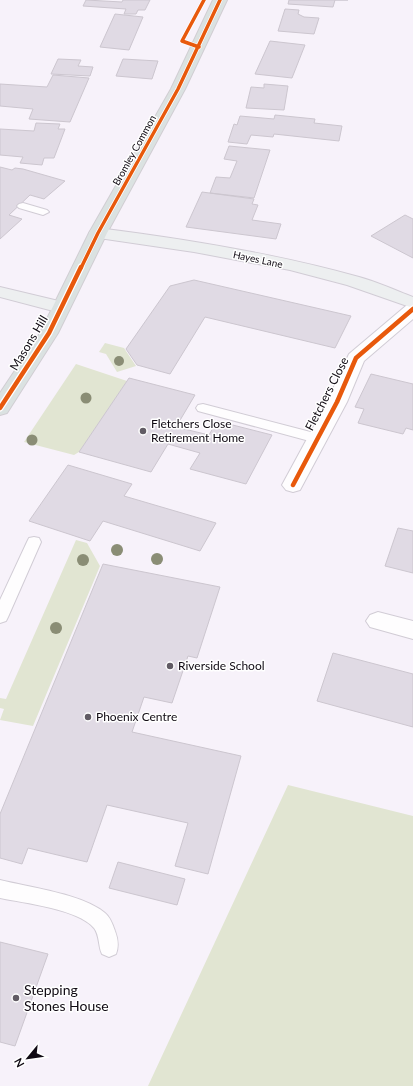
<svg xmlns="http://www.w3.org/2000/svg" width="413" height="1086" font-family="Lato,sans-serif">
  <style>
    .green { fill: #e1e5d2 }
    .building { fill: #e0dae4; stroke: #ccc6cf }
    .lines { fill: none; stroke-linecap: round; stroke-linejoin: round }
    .service-casing { stroke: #d1ccd5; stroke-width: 2 }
    .minor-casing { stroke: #d1ccd5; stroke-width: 2 }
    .secondary-casing { stroke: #d1ccd5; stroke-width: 2 }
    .primary-casing { stroke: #d1ced3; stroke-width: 2 }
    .service { fill: #fefdfe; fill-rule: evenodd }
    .minor { fill: #fefdfe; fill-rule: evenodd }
    .secondary { fill: #edeff0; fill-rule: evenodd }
    .primary { fill: #dbe2e1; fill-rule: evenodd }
    .cycleway-far1-casing { stroke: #fff; stroke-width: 5 }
    .cycleway-casing { stroke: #fff; stroke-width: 7 }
    .cycleway-far1 { stroke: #e8590c; stroke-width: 3.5 }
    .cycleway { stroke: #e8590c; stroke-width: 4.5 }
    .tree { fill: #8a8d75 }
    .poi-dot { fill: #615b64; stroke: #fff; stroke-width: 1.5 }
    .labels { text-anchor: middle; stroke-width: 3; stroke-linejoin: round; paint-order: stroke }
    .far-street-label { font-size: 10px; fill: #100a13; stroke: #fff }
    .street-label { font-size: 12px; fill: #100a13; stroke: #fff }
    .poi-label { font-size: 12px; fill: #100a13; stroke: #fff; text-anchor: start }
    .near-poi-label { font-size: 14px; fill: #100a13; stroke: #fff; text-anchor: start }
  </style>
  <rect width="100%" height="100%" fill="#f7f2fa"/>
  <!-- green -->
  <path class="green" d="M105,343L124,348L136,366L117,372L106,354L99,352Z
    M76,364L127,381L79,452L74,455L24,442Z
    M76,540L87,543L100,566L33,726L0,720L4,709L0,708V698L6,699Z
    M288,785L413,816V1086H148Z"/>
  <!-- building -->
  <path class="building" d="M86,0L122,2L123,0H150L145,10H138L136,14H124L126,9L83,6Z
    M289,0H348H335L333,7L288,4Z
    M285,9L299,10L298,14L304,17L319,18L314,34L278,31Z
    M115,14L143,17L129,50L100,47Z
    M270,41L305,45L292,78L255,74Z
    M58,59L81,60L78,66L93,67L90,76L51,74Z
    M123,59L158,61L152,79L116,76Z
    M53,75L89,78L70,122L29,119L33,109L0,106V84L47,87Z
    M264,84L288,86L284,110L246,108L251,87L264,88Z
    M275,115L315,119L314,123L342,126L339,141L274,134L273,137L251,135L247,144L228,142L234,124L237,125L240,116L274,119Z
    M36,123L60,124L58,129H65L54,158H44L42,165L20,163L23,157L0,155V129L34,131Z
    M229,146L270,150L254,198L210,193L216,177L230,178L237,161L224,159Z
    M0,167L12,170L15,168L23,169L65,181L44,199L30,195L9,215L22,219L0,239Z
    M202,192L254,199L252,204L258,205L252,220L281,224L276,239L186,227Z
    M405,215L413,219V258L371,236Z
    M194,280L351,316L335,348L205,317L170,374L137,365L126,349L170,286Z
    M371,374L413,384V430L406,428L403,434L358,423L364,409L355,407Z
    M129,378L195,395L176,427L209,435L217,421L272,435L246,484L190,469L200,453L168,444L151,472L79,452Z
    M68,465L132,484L124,496L216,523L200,551L103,521L90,541L29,521Z
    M398,528L413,531V573L385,566Z
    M103,564L220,587L197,658L188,656L172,703L144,697L132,732L241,756L208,874L175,866L188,823L107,805L87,862L28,848L22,864L0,858V814Z
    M333,653L413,674V727L317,701Z
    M118,862L185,879L177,905L109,888Z
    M0,942L48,954L15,1046L0,1042Z"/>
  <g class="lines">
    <!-- service casing -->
    <g class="service-casing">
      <path id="service" d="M23,203L47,210L49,212L43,215L19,208L17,206L19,204Z
        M203,404L322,435L324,438L322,441L317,443L198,411L196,408L198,405Z
        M34,537L39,538L41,542L8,617L6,621L0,623V600L27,542L29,538Z
        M0,880C28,887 83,894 105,913C110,917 113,925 115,931C118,939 119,946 116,954L109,957L102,954C98,946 100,936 94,928C78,909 24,903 0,898Z"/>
    </g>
    <!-- minor casing -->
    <g class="minor-casing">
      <path id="minor" d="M413,303V319L364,361L347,402L300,490L293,492L286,490L282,485L327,402L349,354L407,305Z
        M378,612L413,621V639L370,627L366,621L370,615Z"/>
    </g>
    <!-- secondary casing -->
    <g class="secondary-casing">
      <path id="secondary" d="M98,228C186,239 273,253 359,277C377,282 395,290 413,297V308L347,285L290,270L194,252L92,237L89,233L92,229Z
        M0,287L67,303L70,307L67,311L61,313L0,297Z"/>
    </g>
    <!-- primary casing -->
    <g class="primary-casing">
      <path id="primary" d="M213,0H227L185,89L107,233L58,333L7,413L0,415V393L40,333L89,233L171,89Z"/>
    </g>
    <!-- service -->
    <use href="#service" class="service"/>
    <!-- minor -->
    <use href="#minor" class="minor"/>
    <!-- secondary -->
    <use href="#secondary" class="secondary"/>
    <!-- primary -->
    <use href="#primary" class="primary"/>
    <!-- cycleway-far1 casing -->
    <g class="cycleway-far1-casing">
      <path id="cycleway-far1" d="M199,47L182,41L204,0
        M81,268L98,233L178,89L220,0"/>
    </g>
    <!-- cycleway casing -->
    <g class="cycleway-casing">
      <path id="cycleway" d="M0,408L49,333L81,267
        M293,485L337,402L356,358L413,309"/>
    </g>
    <!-- cycleway-far1 -->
    <use href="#cycleway-far1" class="cycleway-far1"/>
    <!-- cycleway -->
    <use href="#cycleway" class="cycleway"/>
  </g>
  <!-- trees -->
  <g class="tree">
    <circle cx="119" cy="361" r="5"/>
    <circle cx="86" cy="398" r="5.5"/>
    <circle cx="32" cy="440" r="5.5"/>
    <circle cx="117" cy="550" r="6"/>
    <circle cx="157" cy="559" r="6"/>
    <circle cx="83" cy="560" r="6"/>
    <circle cx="56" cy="628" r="6"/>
  </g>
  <!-- markers -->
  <g class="poi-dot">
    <circle cx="143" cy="431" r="4"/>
    <circle cx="170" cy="666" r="4"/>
    <circle cx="88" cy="717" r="4"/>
    <circle cx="16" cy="998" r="4"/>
  </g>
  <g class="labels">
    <!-- far-street labels -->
    <g class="far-street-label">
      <text transform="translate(134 150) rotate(-61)" y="4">Bromley Common</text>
      <text transform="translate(258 259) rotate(12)" y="4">Hayes Lane</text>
    </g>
    <!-- street labels -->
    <g class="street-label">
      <text transform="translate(29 343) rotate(-59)" y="4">Masons Hill</text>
      <text transform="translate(327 394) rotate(-63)" y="4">Fletchers Close</text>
    </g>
    <!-- poi labels -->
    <g class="poi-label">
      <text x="151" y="428">Fletchers Close<tspan x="151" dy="14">Retirement Home</tspan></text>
      <text x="178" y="670">Riverside School</text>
      <text x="96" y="721">Phoenix Centre</text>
    </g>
    <!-- near-poi labels -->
    <g class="near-poi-label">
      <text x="24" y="995">Stepping<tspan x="24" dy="16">Stones House</tspan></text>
    </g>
  </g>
  <!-- north arrow -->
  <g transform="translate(28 1058) rotate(241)" stroke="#ffffff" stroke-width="3" paint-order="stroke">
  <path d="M0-3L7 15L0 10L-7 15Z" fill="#100a13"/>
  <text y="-6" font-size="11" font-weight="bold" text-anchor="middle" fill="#100a13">N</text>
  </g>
</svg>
